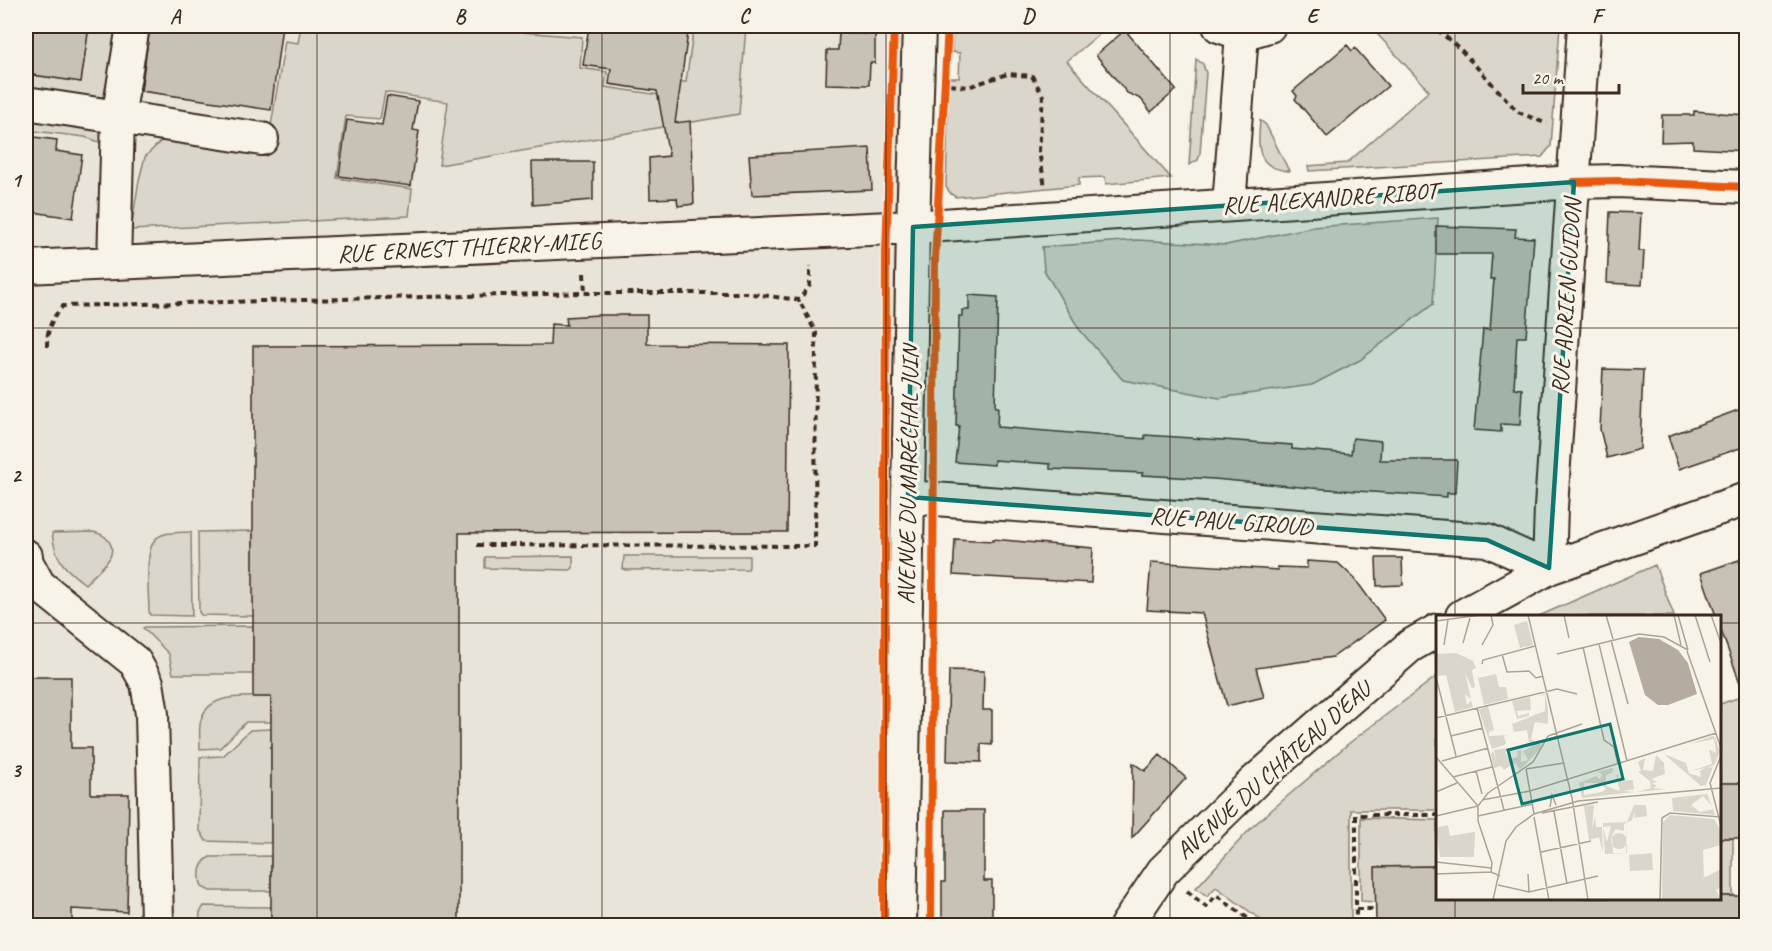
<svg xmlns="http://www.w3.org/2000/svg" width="1772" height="951" font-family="Caveat,sans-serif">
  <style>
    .built { fill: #e9e4d9 }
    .green { fill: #dbd6cb; stroke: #8b8074; stroke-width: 1.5 }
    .building { fill: #c8c1b6; stroke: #3b2a1e; stroke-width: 1.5 }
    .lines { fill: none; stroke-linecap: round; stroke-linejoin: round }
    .minor-casing { stroke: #3b2a1e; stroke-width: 36 }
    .path { stroke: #3b2a1e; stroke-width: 4; stroke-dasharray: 6 4.5; stroke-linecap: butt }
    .minor { stroke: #f7f3e8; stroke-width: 32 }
    .cycleway-casing { stroke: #f7f3e8; stroke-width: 11 }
    .cycleway { stroke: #e8590c; stroke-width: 8 }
    .marked { fill: #0f766e; fill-opacity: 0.2; stroke: #0f766e; stroke-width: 4.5; stroke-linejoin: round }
    .grid { fill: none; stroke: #3b2a1e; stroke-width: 1.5; stroke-opacity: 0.55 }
    .labels { text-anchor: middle; stroke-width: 6; stroke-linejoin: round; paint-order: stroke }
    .street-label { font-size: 24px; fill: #3b2a1e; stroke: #f7f3e8 }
    .inset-road { fill: none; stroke: #aca397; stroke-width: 1.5 }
    .view { fill: #0f766e; fill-opacity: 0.15; stroke: #0f766e; stroke-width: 3 }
    .inset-edge { fill: none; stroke: #3b2a1e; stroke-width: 3 }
    .neatline { fill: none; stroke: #3b2a1e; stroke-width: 2 }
    .grid-label { font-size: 20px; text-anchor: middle; font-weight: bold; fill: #3b2a1e }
  </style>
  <rect width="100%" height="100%" fill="#f7f3e8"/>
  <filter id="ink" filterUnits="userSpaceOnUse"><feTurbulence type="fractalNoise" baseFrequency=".0167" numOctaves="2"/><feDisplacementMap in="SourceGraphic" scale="12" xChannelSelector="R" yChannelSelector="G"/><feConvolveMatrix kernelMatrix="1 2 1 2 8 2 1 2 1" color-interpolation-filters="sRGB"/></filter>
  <g filter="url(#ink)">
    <!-- built -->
    <path class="built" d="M26,26H905L898,925H26Z"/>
    <!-- green -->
    <path class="green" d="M89,26H124L114,84L106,96L94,98L26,90V74L81,82Z
      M301,26H452L582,37L580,68L607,72L605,87L673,97L676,82H686L694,26H746L739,114L439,165L448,102L385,92L380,119L346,116L337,178L412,189L409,216L131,230L139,180L145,157L161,141L182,132L268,144L285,41L298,43Z
      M953,26H1109L1067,61L1171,178L1106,184L1105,177L1079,178V185L956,197L951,194L946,187L949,78H959L960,53L952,52Z
      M1370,26H1560L1551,146L1542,157L1309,171L1308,166L1347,163L1429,91Z
      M1196,59L1203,64L1206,73L1200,153L1198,160L1189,165Z
      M26,114L98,126L106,132L109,152L99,142L85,137L26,130Z
      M1260,120L1266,125L1289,171C1255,168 1258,147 1260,120Z
      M1438,218L1433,304L1360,360L1312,385L1219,398L1123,380L1079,329L1044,270L1042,247L1137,240L1226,245L1313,227Z
      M253,531L254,616L201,615L199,612L198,532Z
      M93,532C106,534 117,545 109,559C103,568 92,577 85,584C65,569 55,560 52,533Z
      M191,532L192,616L150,615L149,611C149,594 143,546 158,537C166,531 182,533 191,532Z
      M573,556V568L570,570L485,568V557Z
      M624,556H749V567L748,569L626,570L623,569Z
      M1655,565L1674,616H1539Z
      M253,626V674H173L169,654L143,628L145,627Z
      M1437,676V810H1351V925H1268L1216,887L1207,896L1196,888L1253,826L1348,744Z
      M1746,695V783H1720V704Z
      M271,697V722H246L220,748L200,749C200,741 199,733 200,725C204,691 246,697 271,697Z
      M271,729V843L206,841L199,829L200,757L223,756L250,730Z
      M1361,818L1437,820V866L1376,867V902L1361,901Z
      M1720,838H1733V896H1720Z
      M271,856V891H210L202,887C198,875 198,864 210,857Z
      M204,906L271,907V925L199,926L200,912Z"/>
    <!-- building -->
    <path class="building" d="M26,26H89L81,82L26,74Z
      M150,26H282L271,110L141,91Z
      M589,26H689L675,123L690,121L694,204L678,206L677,198L650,199L649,158L669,156L657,91L609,84L611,69L583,65Z
      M1125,30L1176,90L1151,112L1141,99L1127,93L1096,55Z
      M839,33L875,34V63H870L869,85L826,84L827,50H838Z
      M1347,45L1352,51L1355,48L1388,86L1327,137L1295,99L1297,96L1293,91Z
      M387,96L418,101L413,130L419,131L411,186L339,176L347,120L382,125Z
      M1694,111L1746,115V151L1693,148V141L1661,142L1662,115H1694Z
      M26,136L57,140L56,151L82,155L73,218L26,211Z
      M870,148L872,190L752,195L749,155Z
      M532,162H593V200L533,205Z
      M1610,212L1641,213L1639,251H1644L1642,285L1607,283Z
      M1436,226L1516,229L1515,237L1534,238L1526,337H1517L1514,388L1522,389L1520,425L1501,424V432L1474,430L1483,329L1490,330L1494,279H1490L1492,254H1436Z
      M969,295L998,297L995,407H998L997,427L1145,439V435L1238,441L1292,445V449L1351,454L1353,438L1381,441L1380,460H1457L1455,493H1447V497L1311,488L1214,479L1142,475L1143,473L1050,469V464L994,460V465L955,462L959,426H956L959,316H962V310H969Z
      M599,315H647V344L789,345L787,532L459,533V926H271V697H253V346L550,345L551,324L567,325L566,317Z
      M1603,369L1643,370L1640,449L1607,458L1600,429Z
      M1746,407V446L1679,469L1668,436Z
      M955,539L993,541V539L1093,548L1091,583L953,575Z
      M1376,558H1402L1403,585L1377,586Z
      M1739,560L1746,579V690L1743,691L1719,625V616H1716L1701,573Z
      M1307,561L1338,563L1355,579L1385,620L1333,657L1256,668L1264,697L1227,706L1202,613L1147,610L1151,562L1278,570L1277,567L1307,568Z
      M949,670L984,671L983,710H992V745L981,744V762L947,761Z
      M26,677H71V748H91V794H129L127,912L72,909V926H26Z
      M1160,755L1186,778L1132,838L1133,763L1145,771Z
      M1719,783H1746V838H1719Z
      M945,810H984V881H992V926H942V882H945Z
      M1437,866V898H1719V896H1746V926H1376L1375,867Z"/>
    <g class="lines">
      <!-- minor casing -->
      <g class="minor-casing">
        <path id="minor" d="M1219,26L1242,34L1269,26
          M26,103L262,139
          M1229,205L1242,34
          M114,263L118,118L133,26
          M26,267L913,227L1574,182L1618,181L1746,187
          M908,497L1487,540L1549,568
          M26,556V561L39,585L135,662L147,683L152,714L157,920L154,926
          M1549,568L1551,507L1584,26
          M1462,616L1549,568L1746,499
          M900,926L913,227L919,26
          M1126,926L1163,871L1254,782L1410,646L1438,630"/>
      </g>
      <!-- path -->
      <path class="path" d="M1427,26L1440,32L1460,49L1518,112L1547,124
        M950,85L968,87L1007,74L1032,76L1043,96L1039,151L1045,187
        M584,273L585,293
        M47,347C47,329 51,319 63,306L585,293H746L799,300L810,285V266
        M477,545L815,546L816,333L799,300
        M1187,891L1206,907L1216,895L1258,926
        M1356,909H1376
        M1356,926V815H1438"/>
      <!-- minor -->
      <use href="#minor" class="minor"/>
      <!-- cycleway casing -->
      <g class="cycleway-casing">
        <path id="cycleway" d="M1574,182L1618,181L1746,187
          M884,926L886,253L894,26
          M931,926L935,259L948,26"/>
      </g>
      <!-- cycleway -->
      <use href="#cycleway" class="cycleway"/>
    </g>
  </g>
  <!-- marked area -->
  <path class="marked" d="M1574,182L1549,568L1487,540L908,497L913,227Z"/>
  <!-- grid -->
  <path class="grid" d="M317,26V926M602,26V926M886,26V926M1170,26V926M1455,26V616M26,328H1746M26,623H1438M1720,623H1746M1455,898V926"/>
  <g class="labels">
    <!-- street labels -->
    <g class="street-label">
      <text transform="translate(1330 198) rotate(-4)" y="8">RUE ALEXANDRE RIBOT</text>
      <text transform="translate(469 247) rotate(-3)" y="8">RUE ERNEST THIERRY-MIEG</text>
      <text transform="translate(1566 297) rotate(-86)" y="8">RUE ADRIEN GUIDON</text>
      <text transform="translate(908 475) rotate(-89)" y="8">AVENUE DU MARÉCHAL JUIN</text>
      <text transform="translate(1231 521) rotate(4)" y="8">RUE PAUL GIROUD</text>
      <text transform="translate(1273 770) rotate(-42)" y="8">AVENUE DU CHÂTEAU D'EAU</text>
    </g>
  </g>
  <!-- overview -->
  <g transform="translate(1436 615)">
    <rect width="285" height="285" fill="#f7f3e8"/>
    <path d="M91,6L97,30L84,33L78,10ZM20,38L37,46L40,53L36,55L39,72L36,73L29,58L35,84L29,79L31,90L35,85L37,92L19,97L10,60L2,61L0,39ZM60,59L63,72H70L72,84L48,90L42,63ZM109,79L112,95V109L99,107L95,124L106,130L104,134L84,155L79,148L68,155L65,151L58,153L55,139L57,136L60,146L58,135L80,132L69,137L73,144L82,142L81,136L85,135V147L92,145L87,136L97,131L82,132L93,128L91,115L78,117L76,109L109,96V80L102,81ZM94,82L95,95L81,96L82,101L93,98V101L81,104L76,86ZM52,91L58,115L53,117V121L72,120L68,121L70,129L56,134L43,95ZM277,121L279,122L284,137L278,150L271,153L277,152L270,170L265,171L228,139L250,148L253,158L265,162L264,156L269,153L255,156L276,149L273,134L280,138L278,124L253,129ZM220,140L228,148L229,159L215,164L221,167L216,168L221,171L217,173L230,174L201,177L215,173L214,166L202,157L205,156L202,147L209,143L207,155L217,156ZM177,153L176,158L170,160V171L184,176L180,160L196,158L182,160V166L197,165L198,174L188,176L199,177L146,183L143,168L160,161L164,164L166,159L161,157ZM165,168L170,174L166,177L148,180V168ZM271,179L276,191L267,181L255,190L264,197L277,194L279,200L237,196L236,183ZM158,190L156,215L159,201L160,212H166L167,237L163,222L153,225L148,191ZM198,190H210L211,201L197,203L199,201L198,198L196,205L188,209V216L180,214L176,220L177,238H190V209L191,238L169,239L167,213L171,227L175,211L167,212V208L191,207ZM234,200L278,204L285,216V230L267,235L268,261H265L270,262L285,254V272L280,275L285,285H226L227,207ZM12,210L14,221L39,217L38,242H4L0,213ZM175 226a8 8 0 1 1 16 0a8 8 0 1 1-16 0ZM216,238L217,255L194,256L193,240Z" fill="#dbd6cb" fill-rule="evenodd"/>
    <path d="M203,22L223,24L242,35L252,48L261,79L232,90H222L209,80L193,27Z" fill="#b4aca0"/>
    <path class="inset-road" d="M92,0L136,183L152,285M128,0L133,23M170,0L177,24M238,0L245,30M242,0L252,35M259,0L274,47M275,0L285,28M0,6L44,0M175,25L192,89M27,28L34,3M163,29L191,146M8,30L12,5M46,30L57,10L55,0M147,32L168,125L178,132L182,149M251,36L285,133M66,39L71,57L93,56L100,63L107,61M121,39L203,19L228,22L252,35M46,49L47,45L99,31M0,62L20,141M41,93L68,195M0,103L121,74L141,79M15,121L47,113M112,121L146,109M285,141L274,168L285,211M0,142L42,191M6,146L52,133M90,154L98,199M90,154L128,148M40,156L46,179M17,162L56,152M0,177L21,168M46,185L94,176L280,118M114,192L116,180L120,190M118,196L131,269M106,198L162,187M0,201L42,191M42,201L97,189M98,202L113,285M105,237L155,226M0,247L55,253M56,248L42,206V191L52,178L97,147L112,121M56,248L55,257L64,261M0,259L55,257M92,259L93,277M62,270L93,277L162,261M57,285L70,226L80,212L98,199L142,186L285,173M224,285L226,203L234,198L285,202"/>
    <path class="view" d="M174,109L187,164L86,189L72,135Z"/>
    <rect width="285" height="285" class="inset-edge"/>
  </g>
  <!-- margin -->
  <rect width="1772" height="951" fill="none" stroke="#f7f3e8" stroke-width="66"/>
  <!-- scale -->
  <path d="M1523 84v9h96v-9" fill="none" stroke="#3b2a1e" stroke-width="3"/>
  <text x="1532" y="84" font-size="18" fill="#3b2a1e" stroke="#f7f3e8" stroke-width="4.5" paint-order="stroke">20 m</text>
  <rect x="33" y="33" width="1706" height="885" class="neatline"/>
  <g class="grid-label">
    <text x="175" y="23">A</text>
    <text x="460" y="23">B</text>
    <text x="744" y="23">C</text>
    <text x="1028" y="23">D</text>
    <text x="1312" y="23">E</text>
    <text x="1597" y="23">F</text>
    <text x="16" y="187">1</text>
    <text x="16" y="482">2</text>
    <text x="16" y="777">3</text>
  </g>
</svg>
